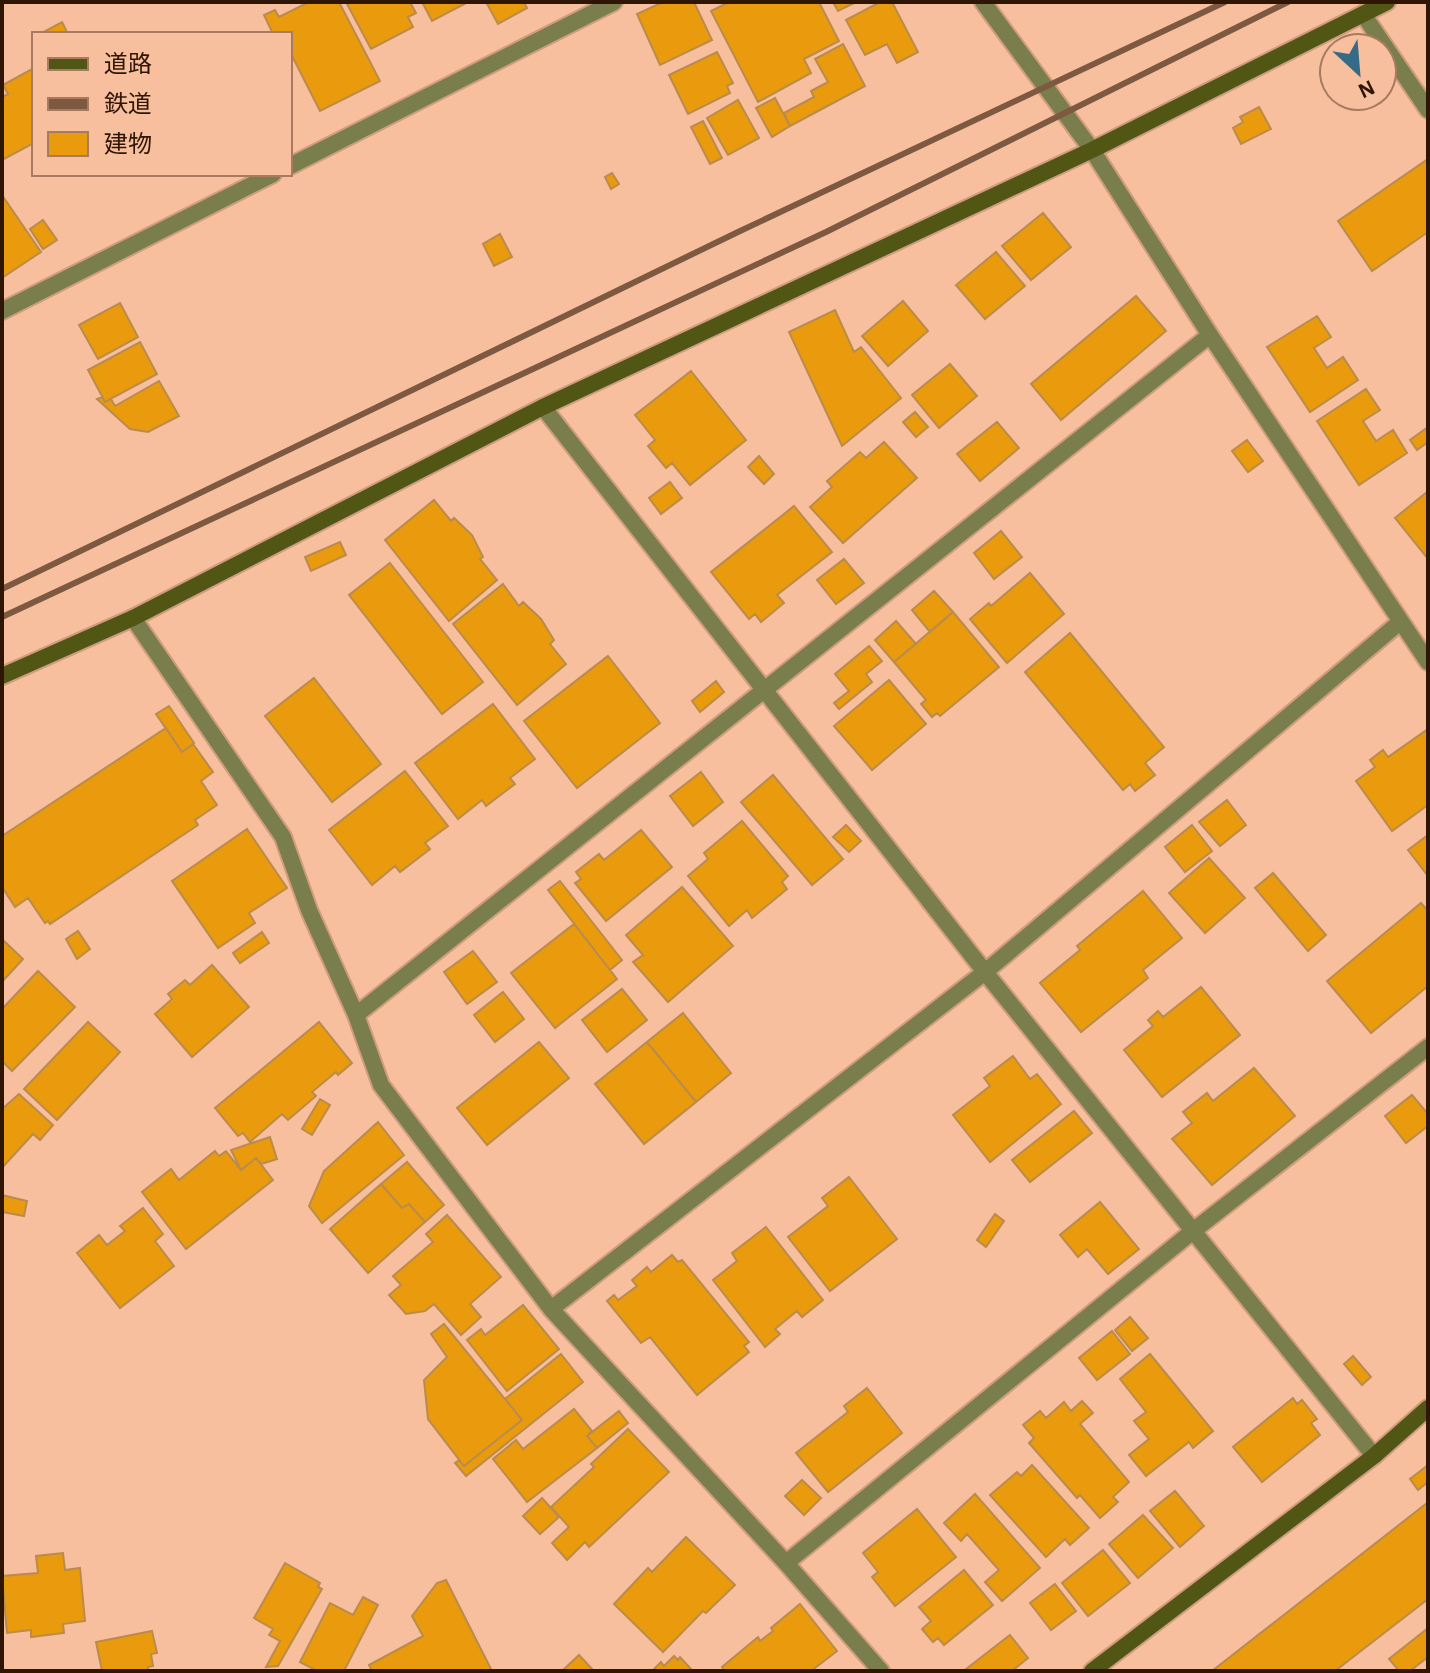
<svg xmlns="http://www.w3.org/2000/svg" width="1430" height="1673" font-family="'Alegreya Sans','Noto Sans JP',sans-serif">
  <style>
    .building { fill: #e99b0d; stroke: #ba8b4b; stroke-width: 2 }
    .lines { fill: none; stroke-linecap: round; stroke-linejoin: round }
    .street-casing { stroke: #cf9d7e; stroke-width: 20 }
    .secondary-casing { stroke: #cf9d7e; stroke-width: 20 }
    .street { stroke: #797e4c; stroke-width: 16 }
    .secondary { stroke: #525615; stroke-width: 16 }
    .rail { stroke: #7e5941; stroke-width: 6 }
  </style>
  <rect width="100%" height="100%" fill="#f7bf9d"/>
  <!-- building -->
  <path class="building" d="M309,2H339L380,81L320,111L290,52V34H273L264,15L275,10L279,17Z
    M346,2H410L416,13L408,17L413,27L371,49Z
    M422,2H468L432,21Z
    M486,2H524L527,8L498,24Z
    M663,2H694L712,40L660,65L637,14Z
    M729,2H819L839,41L804,59L811,73L758,102L711,11Z
    M833,2H856L838,11Z
    M880,2H892L918,52L897,63L887,44L865,55L846,20Z
    M62,22L68,34H40Z
    M843,44L865,86L790,126L784,113L814,97L811,91L828,82L815,59Z
    M717,52L733,83L727,86L730,93L688,114L669,75Z
    M34,68V143L2,160V97L8,94L3,85Z
    M775,98L790,126L772,137L756,108Z
    M738,100L759,138L728,155L707,118Z
    M1259,107L1271,129L1241,144L1233,128L1243,122L1240,117Z
    M703,121L722,158L710,164L691,127Z
    M1428,159V232L1372,271L1338,221Z
    M612,173L619,184L611,189L605,177Z
    M2,195L41,252L2,278Z
    M1043,213L1071,247L1031,280L1002,246Z
    M43,220L57,240L43,249L30,229Z
    M500,234L512,257L494,266L483,244Z
    M996,252L1025,286L985,319L956,285Z
    M1136,296L1166,331L1061,420L1031,384Z
    M903,301L928,331L888,366L862,336Z
    M120,303L138,337L98,359L79,325Z
    M835,310L854,352L861,347L901,398L842,446L789,332Z
    M1317,316L1331,337L1314,348L1327,368L1343,357L1358,380L1310,412L1267,347Z
    M140,342L157,374L105,402L88,370Z
    M950,364L977,396L939,428L912,395Z
    M691,371L746,440L690,485L672,463L666,468L648,446L655,440L635,415Z
    M159,381L179,416L148,432L130,429L97,399L102,397L105,402L111,399L115,406Z
    M1366,389L1380,410L1363,421L1376,441L1393,430L1407,453L1359,485L1317,421Z
    M915,412L928,427L916,437L903,422Z
    M997,422L1019,448L980,481L957,454Z
    M1428,427V442L1417,450L1410,440Z
    M1247,440L1263,461L1248,472L1232,451Z
    M884,442L917,478L843,543L810,507L832,487L827,481L860,452L866,458Z
    M759,456L774,474L764,484L748,467Z
    M670,482L682,498L661,514L649,498Z
    M1428,491V559L1395,518Z
    M434,500L451,521L454,518L472,535L483,557L480,559L497,580L449,621L385,540Z
    M794,506L832,552L777,595L784,603L761,622L755,614L749,619L711,572Z
    M1001,531L1022,557L994,579L974,553Z
    M340,542L346,555L311,571L305,557Z
    M844,559L864,583L836,604L817,580Z
    M390,563L483,682L442,714L349,595Z
    M1030,573L1064,614L1007,663L970,619L989,603L991,606Z
    M503,584L519,606L523,602L541,619L554,640L550,644L566,664L517,705L453,624Z
    M934,591L953,612L930,632L912,610Z
    M953,612L999,667L940,716L937,713L932,717L921,704L926,700L894,662Z
    M896,621L916,644L894,662L875,640Z
    M1070,633L1164,747L1145,763L1155,775L1135,791L1130,784L1123,790L1025,672Z
    M869,646L882,661L866,674L872,682L839,709L834,703L849,691L835,674Z
    M608,656L660,723L577,788L524,721Z
    M314,678L381,764L332,802L265,716Z
    M889,680L926,724L872,770L834,726Z
    M716,681L724,692L700,712L692,701Z
    M493,704L535,759L510,778L515,784L486,806L482,800L458,819L415,763Z
    M169,706L194,743L182,752L156,714Z
    M166,728L182,752L193,744L213,772L201,781L217,805L195,820L198,825L50,924L48,921L45,923L28,898L15,907L2,887V836Z
    M1428,729V805L1392,831L1356,781L1375,767L1370,760L1383,750L1388,757Z
    M405,771L448,826L425,843L430,849L400,872L395,866L372,885L329,830Z
    M701,772L723,802L693,826L670,796Z
    M773,775L843,859L812,885L741,802Z
    M1227,800L1246,825L1220,846L1199,822Z
    M742,821L788,876L782,882L787,889L752,918L747,910L729,926L688,876L708,859L704,853Z
    M846,825L861,841L849,852L833,837Z
    M1192,825L1212,851L1185,872L1165,847Z
    M247,829L287,888L249,913L255,923L218,948L172,881Z
    M641,830L672,867L606,921L575,883L581,879L576,872L599,854L604,860Z
    M1428,835V876L1408,850Z
    M1209,858L1245,898L1205,933L1169,893Z
    M1273,873L1326,935L1308,951L1255,888Z
    M560,881L622,960L610,970L548,890Z
    M682,887L733,946L668,1002L633,962L643,955L626,935Z
    M1143,891L1182,938L1143,970L1148,978L1081,1032L1040,983L1080,950L1077,946Z
    M1421,903L1428,911V986L1371,1033L1327,981Z
    M574,924L617,979L555,1028L511,973Z
    M78,931L90,949L77,959L66,939Z
    M262,932L269,943L240,963L233,953Z
    M2,939L23,959L2,982Z
    M473,951L497,982L467,1004L444,972Z
    M212,965L249,1007L192,1057L155,1014L172,999L168,994L185,980L190,985Z
    M38,971L75,1007L12,1071L2,1061V1009Z
    M1201,987L1240,1035L1162,1097L1124,1050L1153,1026L1148,1020L1158,1011L1163,1017Z
    M622,989L647,1020L607,1052L582,1020Z
    M503,992L524,1019L495,1042L474,1015Z
    M683,1013L731,1073L696,1102L647,1042Z
    M88,1022L120,1052L57,1120L24,1089Z
    M319,1022L352,1063L338,1075L336,1072L312,1092L316,1096L288,1120L282,1114L250,1142L243,1133L238,1136L215,1108Z
    M539,1042L569,1078L487,1145L457,1108Z
    M647,1042L696,1102L644,1144L595,1084Z
    M1013,1056L1030,1079L1037,1074L1061,1104L990,1162L953,1115L990,1086L984,1078Z
    M1254,1068L1295,1116L1212,1185L1172,1139L1192,1123L1183,1112L1207,1093L1213,1101Z
    M19,1094L53,1125L40,1140L33,1134L2,1168V1109Z
    M1412,1095L1428,1114V1126L1406,1143L1385,1116Z
    M320,1099L330,1105L312,1135L302,1129Z
    M1074,1111L1092,1133L1030,1182L1012,1160Z
    M378,1122L404,1155L322,1223L309,1206L324,1171Z
    M270,1137L277,1159L261,1164L256,1158L241,1170L231,1150Z
    M215,1151L219,1156L226,1151L241,1170L256,1158L273,1180L186,1249L142,1192L171,1169L179,1180Z
    M407,1162L444,1205L425,1222L409,1204L402,1208L381,1184Z
    M849,1177L897,1239L830,1291L788,1237L828,1206L822,1198Z
    M381,1184L402,1208L409,1204L425,1222L368,1273L330,1229Z
    M2,1195L27,1201L24,1216L2,1212Z
    M1100,1202L1139,1249L1108,1274L1087,1249L1078,1257L1060,1235Z
    M143,1208L163,1234L155,1241L174,1266L120,1308L77,1253L99,1235L107,1245L125,1231L120,1226Z
    M995,1214L1004,1221L986,1247L977,1240Z
    M447,1215L501,1277L470,1304L481,1317L461,1335L434,1304L425,1311L406,1314L389,1295L401,1285L393,1276L433,1242L426,1234Z
    M766,1227L823,1300L802,1317L797,1311L775,1329L780,1334L765,1347L713,1280L737,1261L732,1253Z
    M672,1255L678,1262L682,1260L749,1342L744,1346L749,1352L697,1395L650,1337L641,1343L607,1301L614,1295L618,1300L637,1286L632,1280L647,1267L651,1272Z
    M523,1305L559,1349L507,1391L467,1340L481,1329L485,1335Z
    M1130,1317L1148,1338L1132,1351L1115,1330Z
    M444,1324L522,1420L464,1466L428,1419L424,1380L447,1357L431,1334Z
    M1112,1331L1130,1354L1097,1380L1079,1358Z
    M561,1354L583,1382L466,1476L455,1463L459,1460L464,1466L522,1420L505,1399Z
    M1150,1354L1213,1431L1193,1448L1189,1442L1146,1476L1129,1455L1149,1439L1134,1421L1146,1412L1120,1379Z
    M1353,1356L1371,1377L1362,1385L1344,1364Z
    M867,1388L902,1433L828,1492L796,1453L848,1412L844,1406Z
    M1293,1398L1297,1404L1302,1400L1317,1419L1311,1423L1320,1435L1262,1482L1233,1447Z
    M1082,1401L1093,1413L1080,1424L1129,1482L1113,1497L1118,1502L1100,1518L1080,1495L1077,1498L1029,1443L1034,1438L1023,1425L1040,1411L1046,1418L1064,1402L1071,1411Z
    M574,1409L592,1431L587,1436L597,1448L527,1502L493,1459L516,1440L523,1449Z
    M619,1411L628,1423L597,1448L587,1436Z
    M628,1429L669,1472L589,1547L585,1542L567,1560L552,1543L569,1527L551,1507L594,1467L591,1464Z
    M1032,1465L1089,1528L1070,1545L1065,1539L1046,1557L990,1495L1017,1472L1021,1476Z
    M1428,1465V1482L1418,1490L1410,1479Z
    M802,1480L821,1498L804,1515L785,1496Z
    M1175,1491L1204,1526L1180,1547L1150,1511Z
    M975,1494L1040,1568L1002,1601L985,1582L999,1570L967,1534L961,1541L944,1523Z
    M542,1498L559,1517L540,1534L523,1516Z
    M1427,1503L1428,1599L1335,1671H1212Z
    M917,1509L956,1557L895,1606L872,1577L878,1572L863,1553Z
    M1143,1515L1173,1548L1138,1578L1109,1544Z
    M686,1537L735,1585L706,1613L703,1611L663,1652L614,1604L648,1568L652,1572Z
    M1103,1550L1130,1583L1088,1616L1062,1583Z
    M63,1553L65,1570L80,1568L85,1621L63,1624L64,1633L31,1637V1630L7,1633L2,1576L38,1573L36,1556Z
    M285,1563L320,1583L318,1587L322,1589L278,1666L266,1667L280,1641L269,1635L273,1629L254,1618Z
    M964,1570L993,1605L944,1645L938,1638L933,1642L922,1629L931,1621L919,1607Z
    M446,1580L492,1671H372L369,1665L423,1636L412,1616L437,1583Z
    M1055,1584L1076,1611L1051,1630L1030,1603Z
    M363,1597L378,1605L344,1671H317L300,1662L330,1603L353,1615Z
    M800,1604L837,1651L811,1671H725L722,1667L758,1637L760,1641L773,1631L771,1628Z
    M1428,1628V1657L1410,1671H1399L1389,1659Z
    M152,1631L157,1653L151,1654L153,1666L148,1667V1671H102L96,1642Z
    M1010,1635L1028,1658L1012,1671H968L966,1669Z
    M579,1655L594,1671H562Z
    M674,1656L678,1660L680,1657L693,1671H652L661,1662L664,1666Z"/>
  <g class="lines">
    <!-- street casing -->
    <g class="street-casing">
      <path id="street" d="M983,2L1092,150L1210,335L1428,662
        M1363,14L1428,110
        M290,166L614,2
        M2,311L273,174
        M543,407L985,972L1374,1456
        M133,618L283,837L309,910L356,1015L381,1085L551,1309L786,1563L881,1671
        M356,1015L1210,335
        M551,1309L985,972L1400,622
        M786,1563L1193,1231L1428,1047"/>
    </g>
    <!-- secondary casing -->
    <g class="secondary-casing">
      <path id="secondary" d="M2,676L133,618L543,407L1092,150L1387,2
        M1092,1671L1374,1456L1428,1408"/>
    </g>
    <!-- street -->
    <use href="#street" class="street"/>
    <!-- secondary -->
    <use href="#secondary" class="secondary"/>
    <!-- rail -->
    <path class="rail" d="M2,589L738,232L1225,2
      M2,617L826,232L1288,2"/>
  </g>
  <!-- border -->
  <rect width="1430" height="1673" fill="none" stroke="#2e1504" stroke-width="8"/>
  <!-- legend -->
  <rect x="32" y="32" width="260" height="144" fill="#f7bf9d" stroke="#a77b60" stroke-width="2"/>
  <rect x="48" y="58" width="40" height="12" fill="#525615" stroke="#a77b60" stroke-width="2"/>
  <text x="104" y="72" font-size="24" fill="#2e1504">道路</text>
  <rect x="48" y="98" width="40" height="12" fill="#7e5941" stroke="#a77b60" stroke-width="2"/>
  <text x="104" y="112" font-size="24" fill="#2e1504">鉄道</text>
  <rect x="48" y="132" width="40" height="24" fill="#e99b0d" stroke="#a77b60" stroke-width="2"/>
  <text x="104" y="152" font-size="24" fill="#2e1504">建物</text>
  <!-- north arrow -->
  <g transform="translate(1358 72) rotate(154)"><circle r="38" fill="#f7bf9d" stroke="#a77b60" stroke-width="2"/>
  <path d="M0-6L14 30L0 20L-14 30Z" fill="#356b86"/>
  <text y="-12" font-size="22" font-weight="bold" text-anchor="middle" fill="#2e1504">N</text>
  </g>
</svg>
